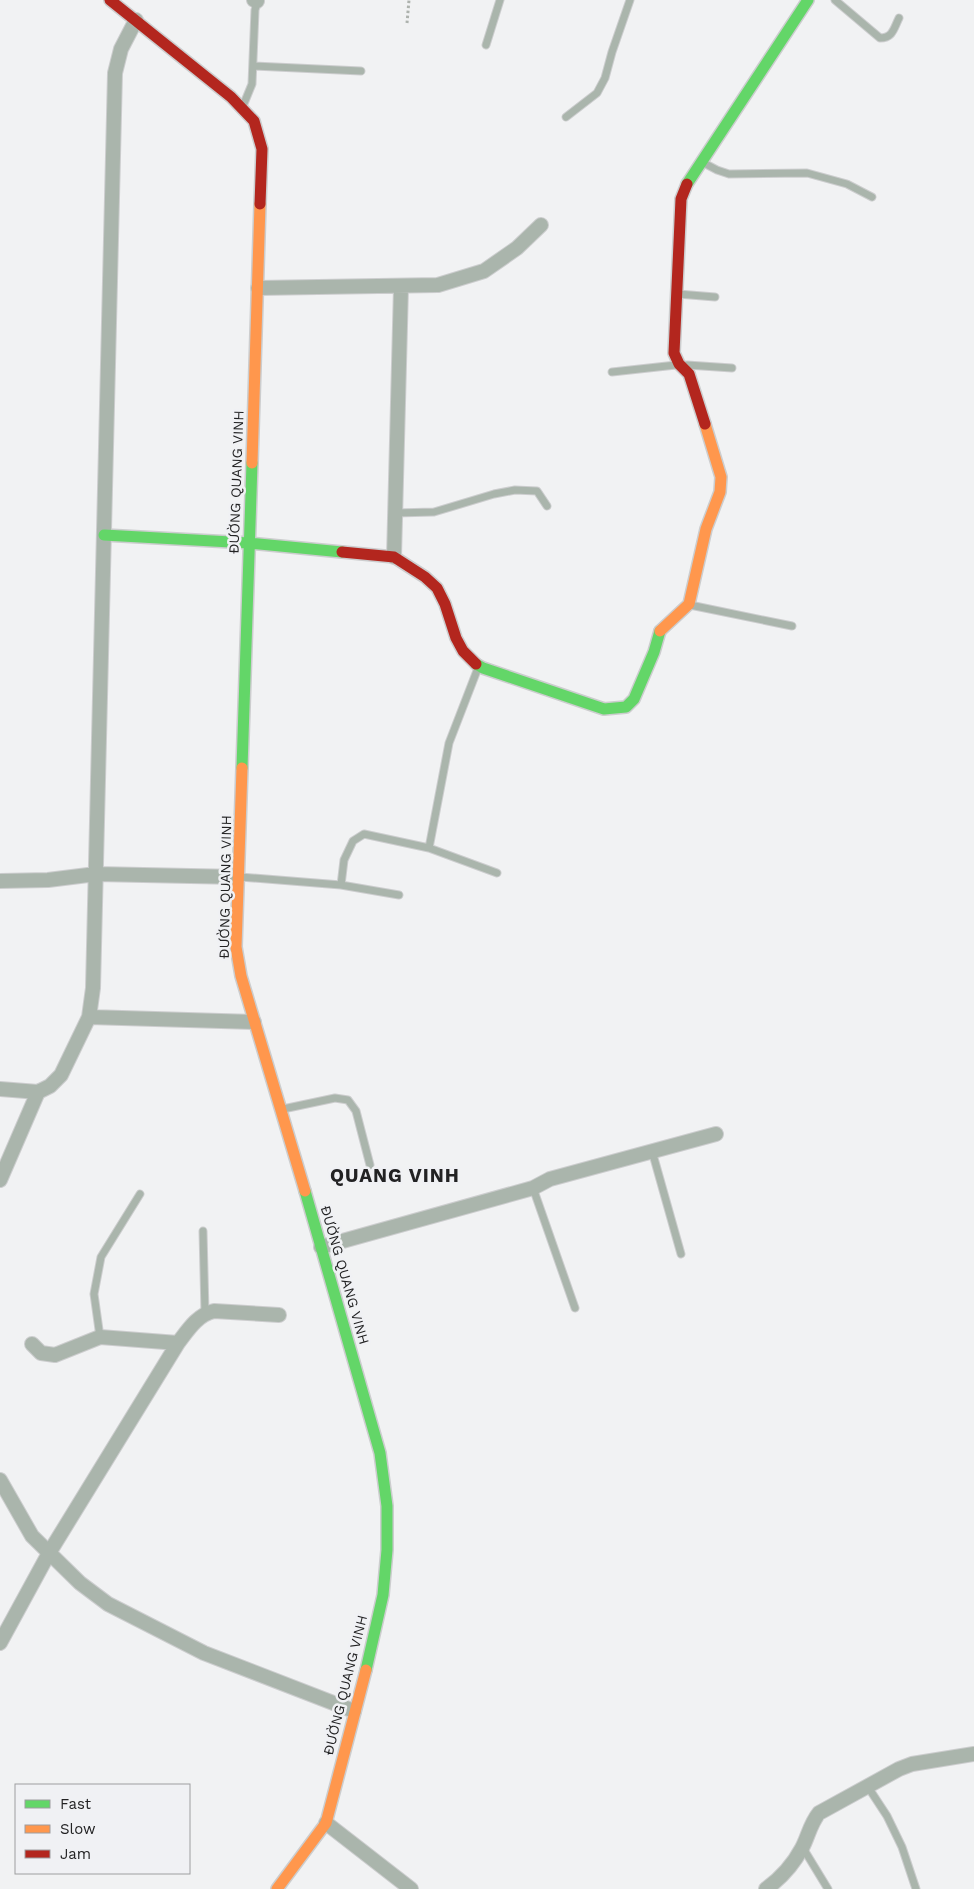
<svg xmlns="http://www.w3.org/2000/svg" width="974" height="1889" font-family="'Work Sans',sans-serif">
  <style>
    .lines { fill: none; stroke-linecap: round; stroke-linejoin: round }
    .lane-casing { stroke: #cccdce; stroke-width: 9 }
    .street-casing { stroke: #cccdce; stroke-width: 16 }
    .fast-casing { stroke: #cccdce; stroke-width: 14 }
    .slow-casing { stroke: #cccdce; stroke-width: 14 }
    .jam-casing { stroke: #cccdce; stroke-width: 14 }
    .path { stroke: #adb2ad; stroke-width: 3; stroke-dasharray: 2.5 2.5; stroke-linecap: butt }
    .lane { stroke: #aab5ac; stroke-width: 7 }
    .street { stroke: #aab5ac; stroke-width: 14 }
    .fast { stroke: #63d668; stroke-width: 11 }
    .slow { stroke: #ff974d; stroke-width: 11 }
    .jam { stroke: #b3261e; stroke-width: 11 }
    .labels { text-anchor: middle; stroke-width: 5; stroke-linejoin: round; paint-order: stroke }
    .street-label { font-size: 14px; fill: #222223; stroke: #f0f1f4 }
    .district-label { font-size: 19px; font-weight: bold; letter-spacing: 1px; fill: #222223; stroke: #f0f1f4 }
  </style>
  <rect width="100%" height="100%" fill="#f1f2f3"/>
  <g class="lines">
    <!-- lane casing -->
    <g class="lane-casing">
      <path id="lane" d="M835,0L880,38C893,38 894,28 899,18
        M486,45L500,0
        M253,66L361,71
        M243,106L252,84L255,10L258,0
        M566,117L597,93L605,78L612,52L630,0
        M702,162L717,170L729,174L807,173L847,184L872,197
        M678,294L715,297
        M687,365L732,368
        M612,372L676,365
        M395,513L434,512L494,494L515,490L537,491L547,506
        M690,605L792,626
        M429,848L449,743L478,668
        M240,877L341,885L399,895
        M341,885L344,860L353,841L364,834L429,848L497,873
        M283,1109L335,1098L348,1100L356,1111L370,1165
        M652,1151L681,1254
        M533,1188L575,1308
        M203,1231L205,1313
        M100,1337L94,1294L101,1257L140,1194
        M868,1787L887,1816L902,1847L916,1889
        M803,1848L828,1889"/>
    </g>
    <!-- street casing -->
    <g class="street-casing">
      <path id="street" d="M254,0L257,1
        M258,288L438,285L484,271L517,248L541,225
        M394,557L401,287
        M0,881L48,880L96,874L238,877
        M89,1017L254,1022
        M0,1089L38,1092L50,1086L61,1075L89,1017L93,988L115,73L121,49L136,20
        M0,1180L38,1092
        M321,1247L533,1188L550,1179L716,1134
        M32,1344L41,1353L55,1355L100,1337L178,1343C188,1330 197,1315 214,1311L279,1315
        M0,1480L32,1536L80,1583L108,1604L204,1653L354,1711
        M0,1643L49,1553L178,1343
        M326,1823L411,1889
        M766,1889C781,1878 793,1865 802,1848C808,1837 810,1824 819,1813L899,1769L912,1764L974,1754"/>
    </g>
    <!-- fast casing -->
    <g class="fast-casing">
      <path id="fast" d="M687,184L808,0
        M104,535L249,543L342,552
        M476,664L483,668L604,709L626,707L634,699L654,652L660,631
        M242,768L252,463
        M305,1191L380,1453L387,1506V1550L383,1595L366,1670"/>
    </g>
    <!-- slow casing -->
    <g class="slow-casing">
      <path id="slow" d="M252,463L260,204
        M660,631L689,604L706,529L720,492L721,477L705,424
        M242,768L236,947L241,976L305,1191
        M277,1889L326,1823L366,1670"/>
    </g>
    <!-- jam casing -->
    <g class="jam-casing">
      <path id="jam" d="M110,0L231,97L254,121L262,149L260,204
        M687,184L681,199L674,353L679,364L689,374L705,424
        M342,552L394,557L425,577L437,588L445,604L456,638L463,651L476,664"/>
    </g>
    <!-- path -->
    <path class="path" d="M407,23L409,0"/>
    <!-- lane -->
    <use href="#lane" class="lane"/>
    <!-- street -->
    <use href="#street" class="street"/>
    <!-- fast -->
    <use href="#fast" class="fast"/>
    <!-- slow -->
    <use href="#slow" class="slow"/>
    <!-- jam -->
    <use href="#jam" class="jam"/>
  </g>
  <g class="labels">
    <!-- street labels -->
    <g class="street-label">
      <text transform="translate(236 482) rotate(-88)" y="5">ĐƯỜNG QUANG VINH</text>
      <text transform="translate(225 887) rotate(-89)" y="5">ĐƯỜNG QUANG VINH</text>
      <text transform="translate(345 1275) rotate(74)" y="5">ĐƯỜNG QUANG VINH</text>
      <text transform="translate(345 1685) rotate(-76)" y="5">ĐƯỜNG QUANG VINH</text>
    </g>
    <!-- district labels -->
    <g class="district-label">
      <text x="395" y="1182">QUANG VINH</text>
    </g>
  </g>
  <!-- legend -->
  <rect x="15" y="1784" width="175" height="90" fill="#f0f1f4" stroke="#9e9ea0"/>
  <rect x="25" y="1800" width="25" height="8" fill="#63d668" stroke="#9e9ea0"/>
  <text x="60" y="1809" font-size="15" fill="#222223">Fast</text>
  <rect x="25" y="1825" width="25" height="8" fill="#ff974d" stroke="#9e9ea0"/>
  <text x="60" y="1834" font-size="15" fill="#222223">Slow</text>
  <rect x="25" y="1850" width="25" height="8" fill="#b3261e" stroke="#9e9ea0"/>
  <text x="60" y="1859" font-size="15" fill="#222223">Jam</text>
</svg>
